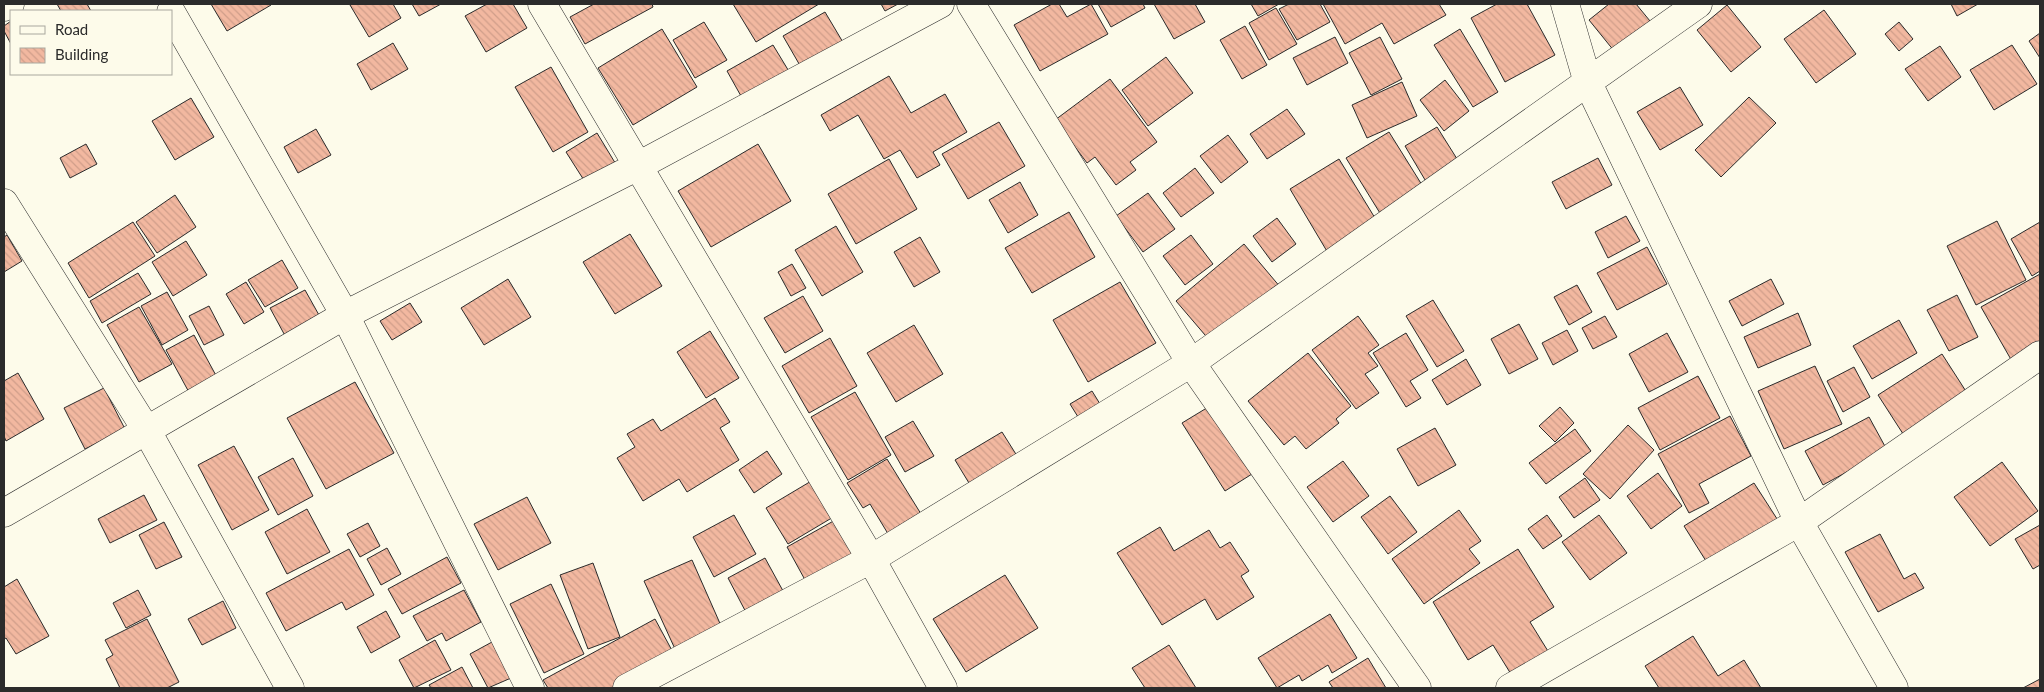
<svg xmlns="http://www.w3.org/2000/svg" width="2044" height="692" font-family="Lato,sans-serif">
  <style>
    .building { fill: url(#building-back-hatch); stroke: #2b2b2b }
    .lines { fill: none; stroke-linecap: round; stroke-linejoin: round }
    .minor-casing { stroke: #2b2b2b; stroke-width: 29 }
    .minor { stroke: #fdfbea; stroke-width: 28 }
  </style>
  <defs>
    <pattern id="building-back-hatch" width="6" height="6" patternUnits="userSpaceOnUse" patternTransform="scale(1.25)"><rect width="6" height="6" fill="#f2b8a0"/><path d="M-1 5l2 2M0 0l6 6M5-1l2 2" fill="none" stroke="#d09e8a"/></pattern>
  </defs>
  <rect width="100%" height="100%" fill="#fdfbea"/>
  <!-- building -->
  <path class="building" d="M57,4H87L91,11H61Z
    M211,4H271V5L227,31Z
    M353,4H393L401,18L369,37L350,5Z
    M412,4H441L419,16Z
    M487,4H513L527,28L486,52L465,16Z
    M594,4H652L653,7L585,44L570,17Z
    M733,4H819L756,42Z
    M881,4H898L885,11Z
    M1052,4H1059L1067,17L1091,4L1108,34L1040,71L1014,25Z
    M1098,4H1143L1145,8L1111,27Z
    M1154,4H1195L1205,22L1174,39Z
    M1251,4H1279L1258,16Z
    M1289,4H1320L1330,22L1297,40L1279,9Z
    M1323,4H1439L1446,15L1394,44L1382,23L1345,44Z
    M1497,4H1527L1555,55L1505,82L1471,18Z
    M1609,4H1636L1655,27L1619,57L1589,20Z
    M1951,4H1978L1957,16Z
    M1727,5L1761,47L1731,72L1697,30Z
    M1276,8L1297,44L1269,60L1249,23Z
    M1824,10L1856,54L1816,83L1784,39Z
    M825,12L844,44L802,69L783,36Z
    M11,21V44L4,31V26Z
    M704,22L727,60L695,78L673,40Z
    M1899,22L1913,39L1899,51L1885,34Z
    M1245,26L1267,65L1242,79L1220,40Z
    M662,29L697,87L633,125L598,68Z
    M1460,29L1498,92L1473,107L1434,45Z
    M2040,33V58L2029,41Z
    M1335,37L1348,63L1307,85L1293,58Z
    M1380,37L1402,79L1371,95L1349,53Z
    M393,43L408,69L371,90L357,64Z
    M773,45L793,78L746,105L727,71Z
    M2012,45L2037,84L1994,110L1970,70Z
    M1940,46L1961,77L1928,101L1905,69Z
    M1166,57L1193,93L1148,126L1122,90Z
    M551,67L588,132L553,152L515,87Z
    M889,76L911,113L945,94L967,132L933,152L940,165L917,178L900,150L884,159L858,115L830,131L821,115Z
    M1110,79L1157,142L1130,162L1136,170L1116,185L1095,157L1087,163L1055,120Z
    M1445,80L1469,111L1444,131L1420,100Z
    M1402,82L1417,116L1367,138L1352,105Z
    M1680,87L1703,125L1660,150L1637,112Z
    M1749,97L1776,123L1721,177L1695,150Z
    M191,98L214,137L175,160L152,121Z
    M1287,109L1305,134L1267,159L1250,134Z
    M999,122L1025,166L968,199L942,154Z
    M1437,127L1464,170L1431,190L1405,146Z
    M316,129L331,155L298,173L284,147Z
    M1389,132L1427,193L1383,218L1346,158Z
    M597,133L617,166L587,185L566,152Z
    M1228,135L1248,162L1221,183L1200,156Z
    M86,144L97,164L70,178L60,158Z
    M758,144L791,201L711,247L678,191Z
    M1598,158L1612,185L1566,209L1552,182Z
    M889,159L917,209L856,244L828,194Z
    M1339,159L1378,223L1328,253L1290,189Z
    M1195,168L1214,193L1181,217L1163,193Z
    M1020,182L1038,215L1008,233L989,200Z
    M1148,193L1175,229L1143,252L1116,216Z
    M175,195L196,227L157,253L136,222Z
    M1069,212L1095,257L1032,293L1005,248Z
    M1626,216L1640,241L1608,258L1595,232Z
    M1277,218L1296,244L1272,262L1253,236Z
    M1997,221L2026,280L1976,305L1947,246Z
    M133,222L155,256L89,298L68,263Z
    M2040,222V271L2032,276L2011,239Z
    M836,226L863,272L822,296L795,250Z
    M630,234L662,286L615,314L583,262Z
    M7,235L22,261L4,272V237Z
    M1191,235L1213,264L1185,285L1163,256Z
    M920,237L940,272L914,287L894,252Z
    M186,241L207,275L173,296L152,262Z
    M1244,244L1281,288L1211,342L1176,301Z
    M1647,247L1667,284L1617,310L1597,273Z
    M282,260L298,288L265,307L248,280Z
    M792,264L806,288L791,296L778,272Z
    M138,273L151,294L102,323L90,301Z
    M2040,274V348L2013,363L1981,307Z
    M508,279L531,317L484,345L461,308Z
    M1771,279L1784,304L1742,326L1729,301Z
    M246,282L264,312L244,324L226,294Z
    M1120,282L1156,343L1088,382L1053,320Z
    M1577,285L1592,312L1569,325L1554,297Z
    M305,290L324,324L289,343L270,308Z
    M167,292L188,330L162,345L141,306Z
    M1957,295L1978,337L1949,351L1927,310Z
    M803,296L823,331L785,353L764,318Z
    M1433,300L1464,351L1437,367L1406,316Z
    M410,303L422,322L392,340L380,321Z
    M209,306L224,335L204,345L189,316Z
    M139,307L172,364L139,382L107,325Z
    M1798,313L1811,345L1758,368L1744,337Z
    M1358,316L1379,345L1368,353L1378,366L1365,374L1379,393L1356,409L1312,350Z
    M1605,316L1617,337L1593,349L1582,328Z
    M1899,320L1917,353L1872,379L1853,346Z
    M1519,324L1538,359L1509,374L1491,339Z
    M914,325L943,374L896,402L867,353Z
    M1567,330L1578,351L1553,365L1542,343Z
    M710,331L739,378L706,398L677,352Z
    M1406,333L1428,370L1410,381L1421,398L1406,407L1373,353Z
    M1667,333L1688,372L1649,392L1629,354Z
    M194,335L219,381L191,396L166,350Z
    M830,338L857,386L809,413L782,366Z
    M1308,353L1351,406L1336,419L1339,423L1306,449L1295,436L1284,445L1248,401Z
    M1942,354L1969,396L1905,437L1878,395Z
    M1466,359L1481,385L1447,405L1432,380Z
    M1815,366L1842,424L1784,449L1758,391Z
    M1854,367L1870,397L1843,412L1827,381Z
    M18,373L44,419L6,441L4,436V381Z
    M1698,376L1720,418L1660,450L1638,408Z
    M355,382L394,453L326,489L287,418Z
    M104,388L125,429L85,449L64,408Z
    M1092,391L1105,412L1083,425L1070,404Z
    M855,392L891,455L848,480L811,417Z
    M715,398L730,422L720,428L739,460L687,492L679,479L643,501L617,458L635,447L627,434L653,419L661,431Z
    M1210,406L1252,474L1225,491L1182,423Z
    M1560,407L1574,423L1555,442L1539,426Z
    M1730,416L1751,456L1699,484L1709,503L1689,513L1658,454Z
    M1869,417L1887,450L1823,485L1805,451Z
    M913,421L934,456L905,472L885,437Z
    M1628,425L1654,450L1610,499L1583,474Z
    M1435,428L1456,465L1418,486L1397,449Z
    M1575,429L1591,451L1546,484L1529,463Z
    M1002,432L1019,459L972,488L955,460Z
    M234,446L269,510L232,530L198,465Z
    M767,451L782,474L754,493L739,470Z
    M293,458L313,496L278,515L258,477Z
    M887,459L926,522L893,542L870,504L863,508L847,483Z
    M1343,461L1369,496L1333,522L1307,487Z
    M2002,462L2038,511L1990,546L1954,497Z
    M1658,473L1682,506L1651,529L1627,496Z
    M1585,478L1600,500L1574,518L1559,497Z
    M813,480L835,516L788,544L766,508Z
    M1754,483L1781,525L1711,569L1684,526Z
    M144,495L157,520L110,543L98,519Z
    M1390,496L1417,532L1388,554L1361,517Z
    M527,497L551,543L498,570L474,524Z
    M307,509L330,552L287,574L265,532Z
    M1459,510L1481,541L1469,549L1480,563L1424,604L1392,559Z
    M734,515L756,554L714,577L693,537Z
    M1547,515L1562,536L1543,549L1528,529Z
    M1599,515L1627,553L1590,580L1562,542Z
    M837,519L860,562L810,589L787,547Z
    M164,522L182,557L156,569L139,535Z
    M368,523L380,546L360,557L347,534Z
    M2040,525V565L2033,569L2015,539Z
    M1160,527L1174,551L1209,530L1220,548L1230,542L1249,571L1241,576L1254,597L1217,620L1205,599L1162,625L1117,553Z
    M1880,534L1904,579L1915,573L1924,588L1878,612L1845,552Z
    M387,548L401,574L381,585L367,559Z
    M349,549L374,595L346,610L342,602L286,631L266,593Z
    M1518,549L1554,607L1530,622L1551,656L1514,679L1493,645L1468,660L1433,602Z
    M447,557L461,583L402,614L388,589Z
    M765,558L788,600L750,620L728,578Z
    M692,560L722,628L675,649L644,581Z
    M593,563L620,637L588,649L560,575Z
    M1005,575L1038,628L966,672L933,619Z
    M17,579L49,636L16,654L6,638L4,639V587Z
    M551,584L584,654L544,673L510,604Z
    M138,590L151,615L126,628L113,603Z
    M464,590L481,622L446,641L442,633L427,641L413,616Z
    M223,601L236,628L202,645L188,619Z
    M386,611L400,637L371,653L357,627Z
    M1330,614L1357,658L1332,673L1328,665L1302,681L1299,675L1277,688L1258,658Z
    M147,619L179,682L167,688H120L106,659L113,655L105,640Z
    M655,619L675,656L616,688H548L543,680Z
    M1693,636L1718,676L1744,660L1761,688H1659L1645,666Z
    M435,640L451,670L414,688L399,660Z
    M492,642L511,678L488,688L470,654Z
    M1169,645L1196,688H1145L1132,668Z
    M1368,658L1386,688H1333L1329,682Z
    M462,667L473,688H431L429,685Z
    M2040,679V688H2023Z"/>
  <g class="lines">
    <!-- minor casing -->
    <g class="minor-casing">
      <path id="minor" d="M542,4L871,559L943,688
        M971,4L1191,363L1417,688
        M1565,4L1588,83L1799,522L1894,688
        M4,7L10,4
        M171,12L345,315L530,688
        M4,203L147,431L290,688
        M4,513L345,315L638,166L940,4
        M627,688L871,559L1191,363L1698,4
        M1510,688L1799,522L2040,355"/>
    </g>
    <!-- minor -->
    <use href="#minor" class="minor"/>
  </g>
  <!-- border -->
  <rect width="2044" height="692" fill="none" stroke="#2b2b2b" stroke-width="10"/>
  <!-- legend -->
  <rect x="10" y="10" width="162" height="65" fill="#fdfbea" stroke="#a9a89e"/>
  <rect x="20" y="26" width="25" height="8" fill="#fdfbea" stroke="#a9a89e"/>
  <text x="55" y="35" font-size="15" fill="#2b2b2b">Road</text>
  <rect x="20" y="48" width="25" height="15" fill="url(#building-back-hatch)" stroke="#a9a89e"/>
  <text x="55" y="60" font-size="15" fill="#2b2b2b">Building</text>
</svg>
